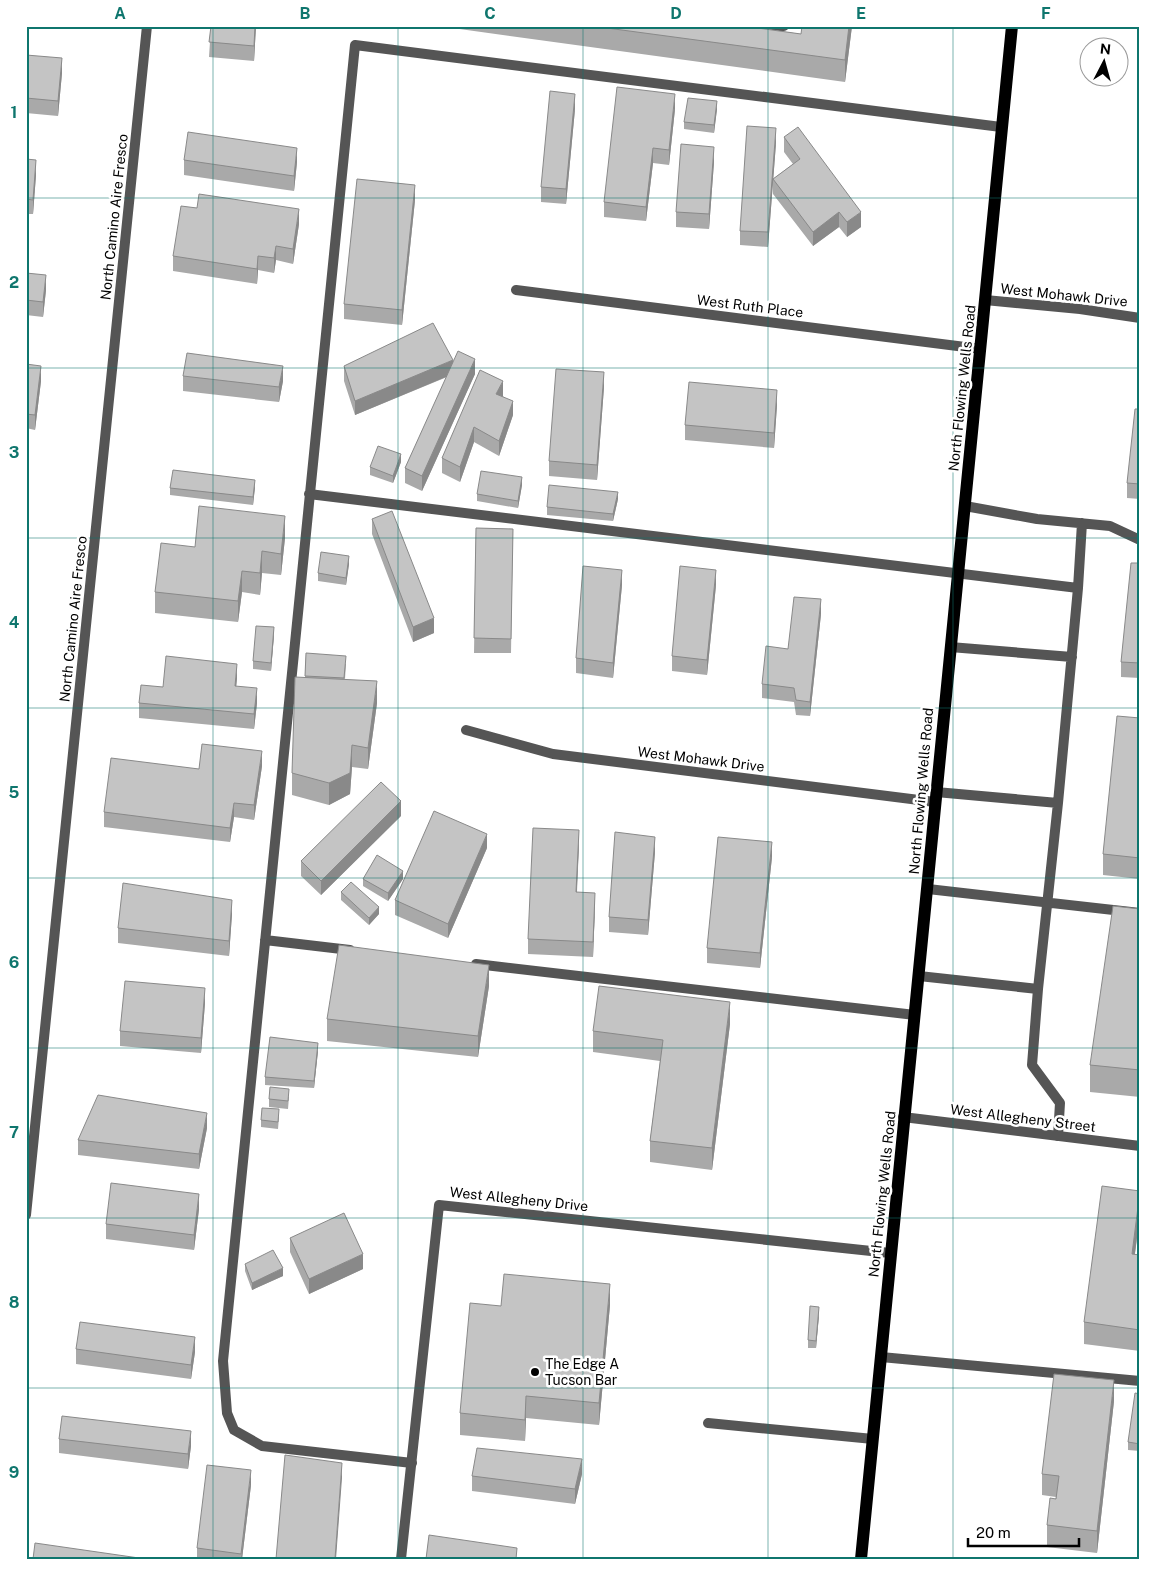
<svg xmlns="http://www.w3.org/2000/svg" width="1166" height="1585" font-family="'Public Sans',sans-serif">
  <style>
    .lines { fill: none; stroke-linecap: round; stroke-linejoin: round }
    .lane { stroke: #555; stroke-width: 10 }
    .street { stroke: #555; stroke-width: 10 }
    .primary { stroke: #000; stroke-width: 12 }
    .wall { fill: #a9a9a9 }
    .shaded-wall { fill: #898989 }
    .building { fill: #c4c4c4; stroke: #898989 }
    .grid { fill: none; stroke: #0f766e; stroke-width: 1; stroke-opacity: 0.55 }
    .poi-dot { fill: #000; stroke: #fff; stroke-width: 2 }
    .labels { text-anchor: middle; stroke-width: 5; stroke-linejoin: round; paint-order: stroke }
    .street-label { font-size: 14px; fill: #000; stroke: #fff }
    .poi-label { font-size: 14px; fill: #000; stroke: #fff; text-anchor: start }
    .neatline { fill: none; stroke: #0f766e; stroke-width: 2 }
    .grid-label { font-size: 16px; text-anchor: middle; font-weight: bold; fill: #0f766e }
  </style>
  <rect width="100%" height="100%" fill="#fff"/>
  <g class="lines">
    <!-- lane -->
    <path class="lane" d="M771,26H784
      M309,494L1078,588L1058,803L936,792
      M965,506L1037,519L1110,526L1140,540
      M1078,588L1082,523
      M950,647L1072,657
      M1058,803L1038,989L1032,1065L1060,1103L1058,1136
      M928,889L1140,913
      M265,940L350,950
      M476,964L915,1015
      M919,976L1038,989
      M881,1357L1140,1381
      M708,1423L873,1439
      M412,1463L262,1446L234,1430L227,1413L223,1361L355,45L1001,127"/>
    <!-- street -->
    <path class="street" d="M516,290L981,349
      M985,300L1080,309L1140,318
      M466,730L553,754L935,802
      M903,1117L1140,1146
      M26,1215L147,26
      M401,1559L439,1205L890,1253"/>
    <!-- primary -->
    <path class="primary" d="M861,1559L1012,26"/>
  </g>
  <!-- wall -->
  <path class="wall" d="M211,26H256L254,61L209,57Z
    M438,26H743L801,34L852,26L845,82Z
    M26,55L62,73L58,116L26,113Z
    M575,109L566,204L541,202V187Z
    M675,109L669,165L653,163L646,221L604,217V202Z
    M717,109L714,133L684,129V122Z
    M784,137L861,227L847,237L839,227L813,246L773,194V179L793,164L784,152Z
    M776,143L768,247L740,245V231Z
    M26,159L36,175L33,214H26Z
    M184,160L297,162L294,191L184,175Z
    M714,162L709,229L676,227V212Z
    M415,200L402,325L344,319V304Z
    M299,224L293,264L276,260L274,273L258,270L257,284L173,271V256Z
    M26,273L46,290L43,317L26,315Z
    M26,364L41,381L35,430L26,428Z
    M453,364L475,374L422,491L405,483V468L447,377L355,415L344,381V366Z
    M183,376L283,381L279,402L183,391Z
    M604,387L597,480L549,476V461Z
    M503,396L513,415L499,456L474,442L460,482L442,473V458Z
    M777,405L774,448L685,440V425Z
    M1140,409V499L1127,498V483Z
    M401,462L393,483L370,475V467Z
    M522,485L518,508L477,501V494Z
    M255,487L253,505L170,495V488Z
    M618,499L613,521L547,515V507Z
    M372,519L434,633L413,642L372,534Z
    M476,528L513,529L511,653H474Z
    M285,538L281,575L262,573L260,595L242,592L238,622L155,613V592L195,547Z
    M1140,563V678L1121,677V662Z
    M349,564L346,585L318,581V573Z
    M622,585L613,678L576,673V658Z
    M716,585L707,675L672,671V656Z
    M821,614L810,716L796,715L794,702L762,698V684L788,649Z
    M274,635L271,671L253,669V661Z
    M306,653L346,664L345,679L377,703L368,769L352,767L350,794L329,805L292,795V773L305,677Z
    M237,678L236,686L257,703L254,729L139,718V703L163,687Z
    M1140,718V879L1103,875V854Z
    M262,766L254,820L234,817L230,842L104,827V812L199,769Z
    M401,816L321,895L301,876V861Z
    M579,844L577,892L595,907L593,957L528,954V939Z
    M487,848L448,938L395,915V900Z
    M655,852L648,935L609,932V917Z
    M772,857L760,968L707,963V948Z
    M363,879H403L388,901L363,886Z
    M341,892L379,914L369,925L341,900Z
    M1140,909V1097L1090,1092V1065Z
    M232,914L229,956L118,943V928Z
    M489,986L478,1057L327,1041V1019Z
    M205,1003L201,1053L120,1046V1031Z
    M730,1024L712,1170L650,1162V1141L660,1061L593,1052V1031Z
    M318,1051L314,1088L265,1085V1077Z
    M289,1097L288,1109L269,1107V1099Z
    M279,1117L278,1129L261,1127V1120Z
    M207,1128L199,1169L78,1155V1140Z
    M1140,1191V1215L1135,1254L1140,1255V1351L1084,1344V1322Z
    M199,1209L194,1250L106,1239V1224Z
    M290,1238L363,1269L309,1294L290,1252Z
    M245,1264L283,1276L252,1290L245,1271Z
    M610,1305L599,1425L526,1418L525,1441L460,1435V1413L501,1306Z
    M819,1315L816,1348H808V1340Z
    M76,1349L195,1352L191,1379L76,1364Z
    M1140,1394V1451L1128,1450V1442Z
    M1114,1401L1097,1553L1047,1547V1525L1056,1497L1042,1495V1474Z
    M59,1439L191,1446L188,1469L59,1453Z
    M582,1474L575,1504L472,1491V1476Z
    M251,1485L242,1559H197V1548Z"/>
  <!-- shaded-wall -->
  <path class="shaded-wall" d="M255,26H256L254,61V46Z
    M849,26H852L845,82V60Z
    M62,58V73L58,116V101Z
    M575,94V109L566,204V189Z
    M675,94V109L669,165V150Z
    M717,101V109L714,133V125Z
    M776,128V143L768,247V232Z
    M714,147V162L709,229V214Z
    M297,148V162L294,191V176Z
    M653,148V163L646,221V207Z
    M36,160V175L33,214V200Z
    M415,185V200L402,325V310Z
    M299,209V224L293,264V249Z
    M839,212V227L813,246V232Z
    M861,212V227L847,237V222Z
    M276,246V260L274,273V258Z
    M258,256V270L257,284V269Z
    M46,275V290L43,317V302Z
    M475,359V374L422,491V476Z
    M453,360V374L355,415V401Z
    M41,366V381L35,430V415Z
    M283,366V381L279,402V387Z
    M604,372V387L597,480V465Z
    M503,381V396L496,409V394Z
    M777,390V405L774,448V433Z
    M513,401V415L499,456V441Z
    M474,427V442L460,482V467Z
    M401,454V462L393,483V476Z
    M522,477V485L518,508V501Z
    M255,480V487L253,505V497Z
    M618,492V499L613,521V514Z
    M285,516V538L281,575V554Z
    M262,551V573L260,595V573Z
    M349,556V564L346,585V578Z
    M622,570V585L613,678V663Z
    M716,570V585L707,675V660Z
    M242,571V592L238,622V601Z
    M821,599V614L810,716V702Z
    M434,618V633L413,642V627Z
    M274,627V635L271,671V663Z
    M237,664V678L235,701V686Z
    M377,681V703L368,769V748Z
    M257,688V703L254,729V714Z
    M352,745V767L350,794L329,805V783Z
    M262,751V766L254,820V805Z
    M401,801V816L321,895V881Z
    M234,803V817L230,842V828Z
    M579,830V844L576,907V892Z
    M487,834V848L448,938V924Z
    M655,837V852L648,935V920Z
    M772,842V857L760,968V953Z
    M403,871V879L388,901V893Z
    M595,893V907L593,957V942Z
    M232,900V914L229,956V941Z
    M379,907V914L369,925V918Z
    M489,965V986L478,1057V1036Z
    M205,988V1003L201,1053V1038Z
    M730,1002V1024L712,1170V1148Z
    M318,1043V1051L314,1088V1081Z
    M207,1113V1128L199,1169V1154Z
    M199,1194V1209L194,1250V1235Z
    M1140,1194V1215L1132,1275V1254Z
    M363,1254V1269L309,1294V1279Z
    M283,1268V1276L252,1290V1283Z
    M610,1284V1305L599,1425V1403Z
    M819,1307V1315L816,1348V1341Z
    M195,1337V1352L191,1379V1365Z
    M1114,1380V1401L1097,1553V1531Z
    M526,1396V1418L525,1441V1420Z
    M191,1431V1446L188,1469V1454Z
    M582,1459V1474L575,1504V1489Z
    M342,1463V1478L336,1559H335Z
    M251,1470V1485L242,1559H241Z"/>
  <!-- building -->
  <path class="building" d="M211,26H255L254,46L209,42Z
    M592,26H743L801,34L802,26H849L845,60Z
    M26,55L62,58L58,101L26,98Z
    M617,87L675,94L669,150L653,148L646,207L604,202Z
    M550,91L575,94L566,189L541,187Z
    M688,98L717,101L714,125L684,122Z
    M747,126L776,128L768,232L740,231Z
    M798,127L861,212L847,222L839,212L813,232L773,179L800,159L784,137Z
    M188,132L297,148L294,176L184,160Z
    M681,144L714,147L709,214L676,212Z
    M26,159L36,160L33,200L26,199Z
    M357,179L415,185L402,310L344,304Z
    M199,194L299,209L293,249L276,246L274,258L258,256L257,269L173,256L181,206L197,208Z
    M26,273L46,275L43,302L26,300Z
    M433,323L453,360L355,401L344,366Z
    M458,351L475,359L422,476L405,468Z
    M187,353L283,366L279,387L183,376Z
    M26,364L41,366L35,415L26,414Z
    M556,369L604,372L597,465L549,461Z
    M480,370L503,381L496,394L513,401L499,441L474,427L460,467L442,458Z
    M689,382L777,390L774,433L685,425Z
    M1135,409H1140V484L1127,483Z
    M378,446L401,454L393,476L370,467Z
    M173,470L255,480L253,497L170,488Z
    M481,471L522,477L518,501L477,494Z
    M549,485L618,492L613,514L547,507Z
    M199,506L285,516L281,554L262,551L260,573L242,571L238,601L155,592L161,543L195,547Z
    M392,511L434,618L413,627L372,519Z
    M476,528L513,529L511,639L474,638Z
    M321,552L349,556L346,578L318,573Z
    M1131,563H1140V663L1121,662Z
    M583,566L622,570L613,663L576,658Z
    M680,566L716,570L707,660L672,656Z
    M794,597L821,599L810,702L796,700L794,688L762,684L766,646L788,649Z
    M256,626L274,627L271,663L253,661Z
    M306,653L346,656L344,678L305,676Z
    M166,656L237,664L235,686L257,688L254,714L139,703L141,685L163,687Z
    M295,677L377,681L368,748L352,745L350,773L329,783L292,773Z
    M1117,716L1140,718V858L1103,854Z
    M202,744L262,751L254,805L234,803L230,828L104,812L111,758L199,769Z
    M381,782L401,801L321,881L301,861Z
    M434,811L487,834L448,924L395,900Z
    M533,828L579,830L576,892L595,893L593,942L528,939Z
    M615,832L655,837L648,920L609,917Z
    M718,837L772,842L760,953L707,948Z
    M377,855L403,871L388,893L363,879Z
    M351,882L379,907L369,918L341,892Z
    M123,883L232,900L229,941L118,928Z
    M1113,906L1140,909V1070L1090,1065Z
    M339,945L489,965L478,1036L327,1019Z
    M125,981L205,988L201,1038L120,1031Z
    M599,986L730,1002L712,1148L650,1141L663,1040L593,1031Z
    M270,1037L318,1043L314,1081L265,1077Z
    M270,1087L289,1089L288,1101L269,1099Z
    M98,1095L207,1113L199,1154L78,1140Z
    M262,1108L279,1109L278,1122L261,1120Z
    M111,1183L199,1194L194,1235L106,1224Z
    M1102,1186L1140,1191L1132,1254L1140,1255V1330L1084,1322Z
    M344,1213L363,1254L309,1279L290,1238Z
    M273,1250L283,1268L252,1283L245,1264Z
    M504,1274L610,1284L599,1403L526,1396L525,1420L460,1413L470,1303L501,1306Z
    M810,1306L819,1307L816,1341L808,1340Z
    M80,1322L195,1337L191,1365L76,1349Z
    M1054,1374L1114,1380L1097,1531L1047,1525L1050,1498L1056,1499L1059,1476L1042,1474Z
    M1135,1393L1140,1394V1444L1128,1442Z
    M62,1416L191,1431L188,1454L59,1439Z
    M477,1448L582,1459L575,1489L472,1476Z
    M285,1455L342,1463L335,1559H276Z
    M207,1465L251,1470L241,1554L197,1548Z
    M429,1535L517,1548L516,1559H426Z
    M35,1543L139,1558V1559H33Z"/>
  <!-- grid -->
  <path class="grid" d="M213,26V1559M398,26V1559M583,26V1559M768,26V1559M953,26V1559M26,198H1140M26,368H1140M26,538H1140M26,708H1140M26,878H1140M26,1048H1140M26,1218H1140M26,1388H1140"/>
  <!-- markers -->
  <circle class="poi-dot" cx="535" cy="1372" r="5"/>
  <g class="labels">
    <!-- street labels -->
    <g class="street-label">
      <text transform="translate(114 217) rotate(-84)" y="5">North Camino Aire Fresco</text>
      <text transform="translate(1064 295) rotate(6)" y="5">West Mohawk Drive</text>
      <text transform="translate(750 306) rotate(7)" y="5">West Ruth Place</text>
      <text transform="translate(962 388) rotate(-84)" y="5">North Flowing Wells Road</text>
      <text transform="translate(73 619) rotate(-84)" y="5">North Camino Aire Fresco</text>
      <text transform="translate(701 759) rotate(7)" y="5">West Mohawk Drive</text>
      <text transform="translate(921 791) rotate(-85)" y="5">North Flowing Wells Road</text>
      <text transform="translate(1023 1118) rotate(7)" y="5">West Allegheny Street</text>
      <text transform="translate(882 1194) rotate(-84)" y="5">North Flowing Wells Road</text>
      <text transform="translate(519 1199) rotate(6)" y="5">West Allegheny Drive</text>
    </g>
    <!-- poi labels -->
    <g class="poi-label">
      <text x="545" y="1369">The Edge A<tspan x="545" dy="16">Tucson Bar</tspan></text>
    </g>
  </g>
  <!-- border -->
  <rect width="1166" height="1585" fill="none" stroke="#ffffff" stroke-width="55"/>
  <!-- north arrow -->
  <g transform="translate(1104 62) rotate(6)"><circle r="24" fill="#ffffff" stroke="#999999"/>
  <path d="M0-4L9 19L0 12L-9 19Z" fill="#000000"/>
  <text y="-8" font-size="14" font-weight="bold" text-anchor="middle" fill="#000000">N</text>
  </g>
  <!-- scale -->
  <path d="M968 1538v8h111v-8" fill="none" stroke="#000000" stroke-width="2.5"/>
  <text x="976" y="1538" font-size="15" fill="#000000" stroke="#ffffff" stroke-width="4" paint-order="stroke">20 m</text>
  <rect x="28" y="28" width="1110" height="1530" class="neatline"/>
  <g class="grid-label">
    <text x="120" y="19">A</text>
    <text x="305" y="19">B</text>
    <text x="490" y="19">C</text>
    <text x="676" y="19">D</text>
    <text x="861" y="19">E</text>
    <text x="1046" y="19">F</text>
    <text x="14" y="118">1</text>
    <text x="14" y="288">2</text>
    <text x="14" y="458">3</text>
    <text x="14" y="628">4</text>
    <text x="14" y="798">5</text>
    <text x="14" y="968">6</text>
    <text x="14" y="1138">7</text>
    <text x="14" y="1308">8</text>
    <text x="14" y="1478">9</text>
  </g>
</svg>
